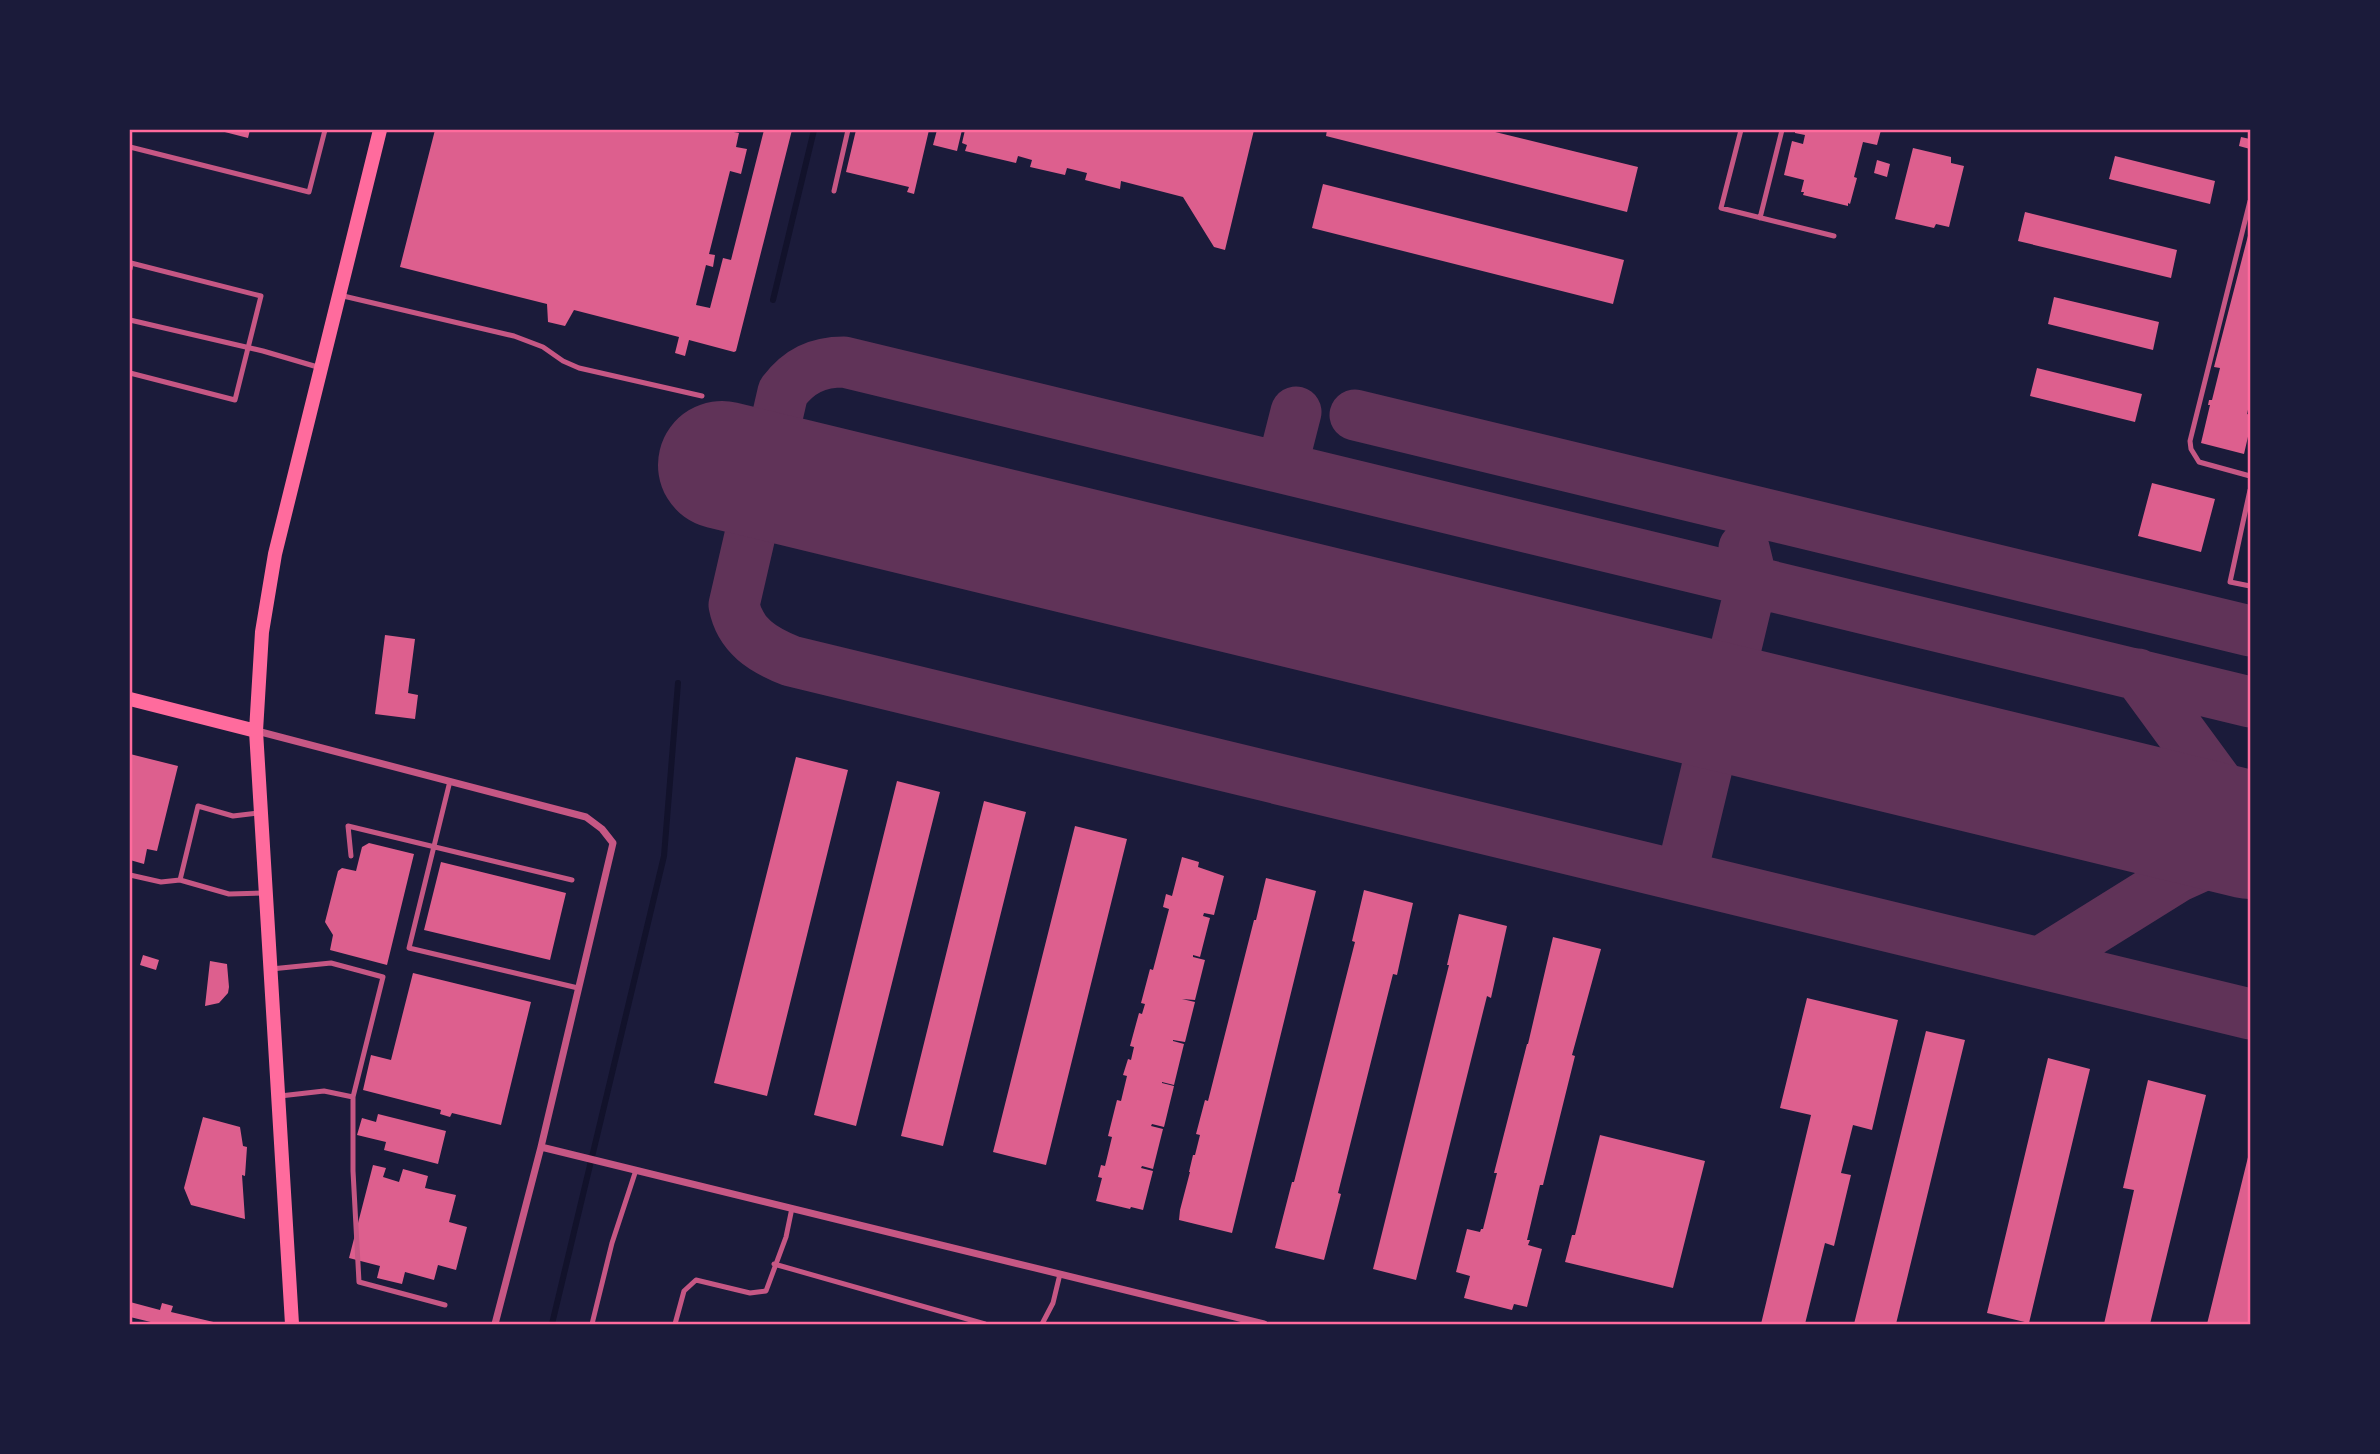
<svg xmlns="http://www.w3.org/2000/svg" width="2380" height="1454" font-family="'Exo 2',sans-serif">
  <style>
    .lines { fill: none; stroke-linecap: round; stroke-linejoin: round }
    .stream { stroke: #12122b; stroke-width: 6 }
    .taxiway { stroke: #603358; stroke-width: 51 }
    .runway { stroke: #603358; stroke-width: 128 }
    .building { fill: #dd5f8e }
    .service { stroke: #c65784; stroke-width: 5 }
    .minor { stroke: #c65784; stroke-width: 7 }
    .secondary { stroke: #ff6b9d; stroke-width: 14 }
    .neatline { fill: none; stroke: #ff6b9d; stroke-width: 2.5 }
  </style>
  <rect width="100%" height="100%" fill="#1b1b3a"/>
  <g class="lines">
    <!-- stream -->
    <path class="stream" d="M773,300L814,130
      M552,1324L664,856L678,683"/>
    <!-- taxiway -->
    <path class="taxiway" d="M1355,415L2250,631
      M1282,467L1296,412
      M2138,674L2234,805L2250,818
      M2250,702L844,362C817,362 799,371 783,392L734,605C740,636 763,650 791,661L2250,1014
      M1681,876L1752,581L1744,548
      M2039,963L2177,877L2230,853L2250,851"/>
    <!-- runway -->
    <path class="runway" d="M722,465L2250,835"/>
  </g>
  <!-- building -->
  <path class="building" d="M217,130H250L248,138Z
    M435,130H641L649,132L650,130H723L739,133L736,147L747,149L741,174L730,171L709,254L715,255L713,267L706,265L696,305L710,308L723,258L731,260L764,130H792L736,351L734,352L689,340L685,356L675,353L679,337L574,310L565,326L548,322L547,304L400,267Z
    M856,130H929L914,194L907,192L909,187L846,172Z
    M937,130H962L957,151L933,145Z
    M965,130H1254L1225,250L1214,247L1183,197L1121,181L1120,189L1085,180L1087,173L1067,168L1065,175L1030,167L1032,160L1018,156L1016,163L965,151L967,145L962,143Z
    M1327,130H1487L1638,167L1627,212L1326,136Z
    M1795,130H1881L1877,145L1863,142L1854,177L1857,178L1850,204L1848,203V206L1803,195L1804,192H1801L1804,180L1784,175L1792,141L1803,144L1805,135L1795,133Z
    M2241,137L2250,139V149L2239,146Z
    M1913,148L1951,157V163L1964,166L1949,227L1936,224L1934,228L1895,219Z
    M2115,156L2215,181L2210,204L2109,179Z
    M1877,160L1890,164L1887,177L1874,173Z
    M1323,184L1624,260L1613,304L1312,228Z
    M2025,212L2177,250L2171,278L2018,241Z
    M2250,228V401L2247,414L2250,415V428L2244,454L2201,443L2210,405H2208L2209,400H2212L2220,368L2214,367Z
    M2054,297L2159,322L2153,350L2048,324Z
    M2037,368L2142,394L2135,422L2030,396Z
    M2152,483L2215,499L2201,552L2138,536Z
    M385,635L415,639L408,693L418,695L415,719L375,714Z
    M130,754L178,766L157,851L147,849L144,864L130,860Z
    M796,757L848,770L767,1096L714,1083Z
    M897,781L940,792L856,1126L814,1115Z
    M984,801L1026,812L943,1146L901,1136Z
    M1075,826L1127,839L1046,1165L993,1152Z
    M369,843L414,854L387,965L330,950L333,935L325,922L338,871L342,868L356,871L362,847Z
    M1182,857L1199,862L1198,867L1224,876L1214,915L1204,913L1203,916L1210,918L1200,957L1193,955V957L1205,960L1195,1000L1182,999L1195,1002L1185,1042L1173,1040V1041L1184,1044L1174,1085L1162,1082V1083L1174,1086L1164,1127L1152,1124L1151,1126L1163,1129L1153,1169L1142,1166L1141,1168L1153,1171L1143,1210L1131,1207L1130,1209L1096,1201L1102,1178L1098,1177L1101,1165L1105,1166L1112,1137L1108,1136L1117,1100L1121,1101L1127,1076L1123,1075L1128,1059L1131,1060L1134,1047L1130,1046L1139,1013L1142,1014L1145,1004L1141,1003L1150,969L1153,970L1169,909L1163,907L1166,894L1172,896Z
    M441,862L566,893L550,960L424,930Z
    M1266,878L1316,891L1232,1233L1179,1220L1180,1210L1190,1172H1189L1193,1155H1195L1200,1135L1196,1134L1205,1100L1208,1101L1254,920H1256Z
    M1364,890L1413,903L1397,975L1393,974L1338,1193L1341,1194L1324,1260L1275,1248L1292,1182H1294L1355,942L1352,941Z
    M1459,914L1507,926L1491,998L1487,996L1416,1280L1373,1269L1449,965H1447Z
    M1553,937L1601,949L1572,1055L1575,1056L1543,1185H1540L1527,1240H1530L1528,1245L1542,1249L1527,1307L1514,1304L1512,1310L1464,1298L1470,1276L1456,1272L1467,1229L1480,1232L1481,1229H1483L1497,1173H1494L1527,1044H1528Z
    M143,955L159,960L156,970L140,965Z
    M210,961L227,964L229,987L228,993L219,1003L205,1006Z
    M413,973L531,1002L501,1125L452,1113L450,1117L440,1114L441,1110L363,1090L371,1055L391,1060Z
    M1807,998L1898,1020L1872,1130L1853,1125L1841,1173L1851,1175L1834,1246L1825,1243L1805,1324H1761L1811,1115L1780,1108Z
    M1926,1031L1965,1040L1896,1324H1854Z
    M2048,1058L2090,1069L2029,1323L1987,1313Z
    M2148,1080L2206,1095L2150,1324H2104L2134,1190L2123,1188Z
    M378,1114L446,1131L438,1164L384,1150L386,1142L357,1135L362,1118L376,1122Z
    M203,1117L240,1127L243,1146L247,1147L245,1176L242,1175L245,1219L191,1205L184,1188Z
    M1600,1135L1705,1161L1673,1288L1565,1262L1572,1235H1575Z
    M2250,1149V1324H2207Z
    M373,1165L386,1168L383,1177L399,1182L403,1169L428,1176L425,1188L456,1195L449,1222L467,1227L456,1270L438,1265L434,1280L405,1272L402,1284L377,1278L380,1266L349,1258Z
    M130,1302L160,1310L162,1303L173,1306L171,1312L222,1324H159L130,1317Z"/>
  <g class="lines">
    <!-- service -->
    <path class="service" d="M1741,130L1721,208L1834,236
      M130,147L309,192L325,130
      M834,191L848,130
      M2250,201L2190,441L2191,449L2199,462L2250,476
      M1760,218L1782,130
      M130,269L131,263L261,296L235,400L130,373
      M339,295L514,336L543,347L563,361L579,368L702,396
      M130,320L263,351L321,368
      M2250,490L2230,582L2250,586
      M450,781L409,948L578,988
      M258,813L233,816L198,806L180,880L229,894L265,893
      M351,856L348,826L572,880
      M130,875L161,882L180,880
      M271,969L331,963L383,977L353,1097L324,1091L280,1096
      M353,1097V1171L359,1282L445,1305
      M774,1264L985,1324
      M592,1324L612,1243L636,1170
      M675,1324L684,1291L696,1280L750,1293L766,1291L786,1237L792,1208
      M1042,1324L1053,1303L1060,1274"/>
    <!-- minor -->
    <path class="minor" d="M257,731L586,817L602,829L613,843L541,1147L495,1324
      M541,1147L1264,1324"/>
    <!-- secondary -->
    <path class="secondary" d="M130,699L256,731
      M292,1324L256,731L262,632L275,554L380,130"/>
  </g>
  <!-- border -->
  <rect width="2380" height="1454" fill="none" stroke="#1b1b3a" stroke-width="262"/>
  <rect x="131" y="131" width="2118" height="1192" class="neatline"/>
</svg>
